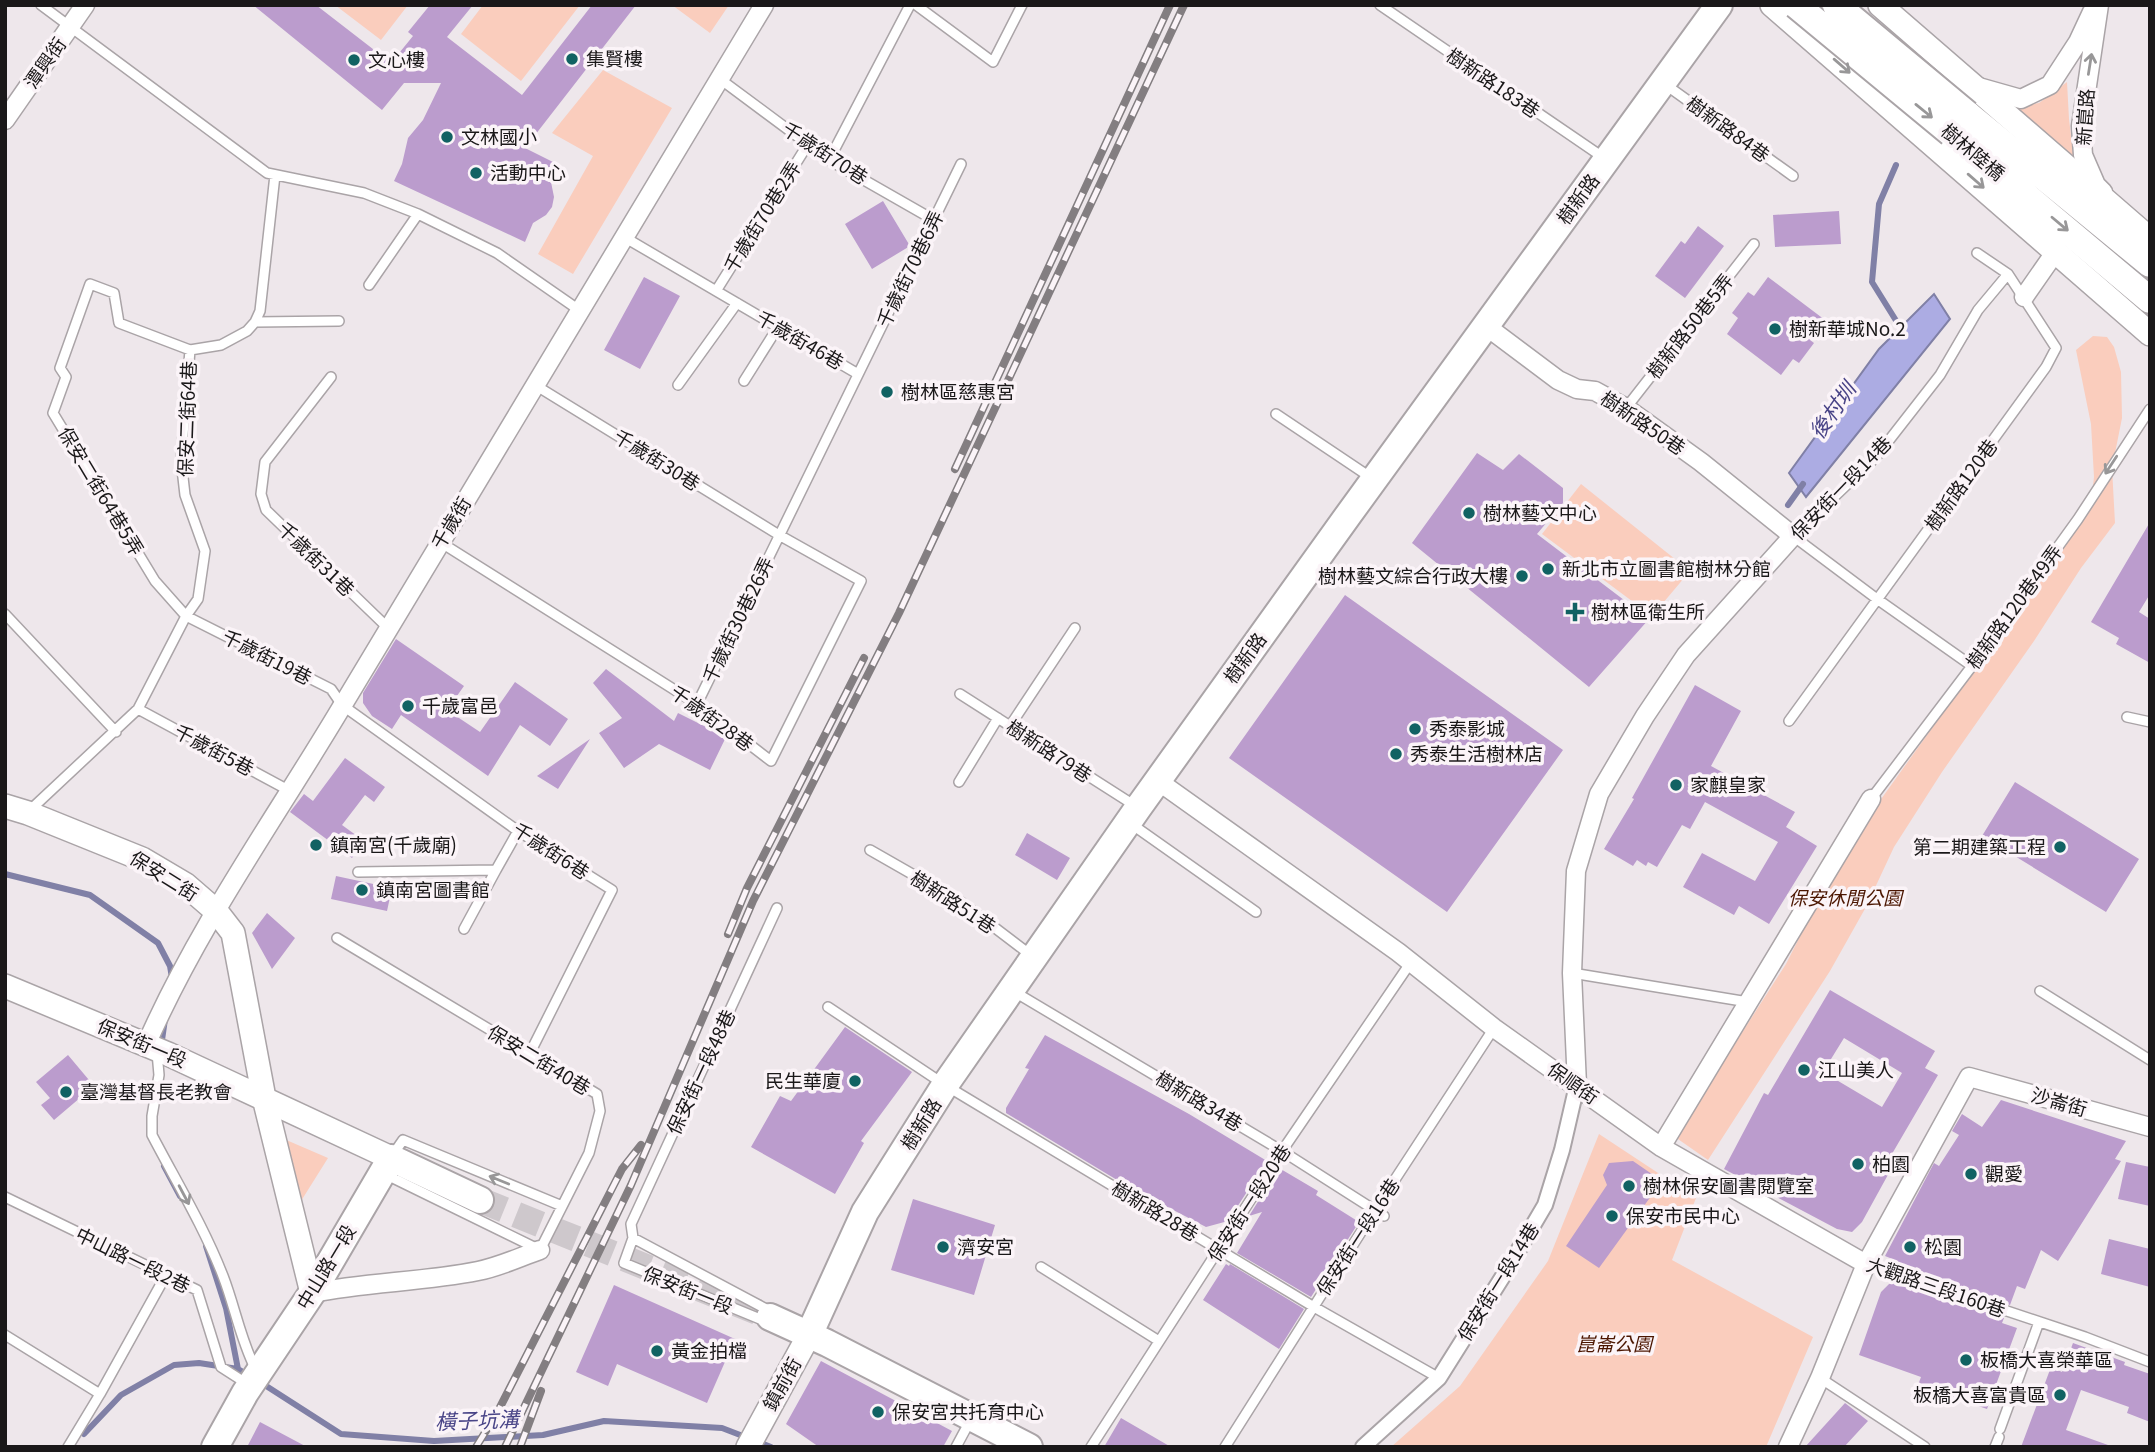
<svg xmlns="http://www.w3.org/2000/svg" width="2155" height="1452" font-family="Georgia,'Noto Sans TC',serif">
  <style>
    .green { fill: #facdbd }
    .water { fill: #acace3; stroke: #8080a6; stroke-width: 2 }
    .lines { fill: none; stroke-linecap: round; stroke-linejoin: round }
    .stream { stroke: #8080a6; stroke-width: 6 }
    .building { fill: #bb9ccd; fill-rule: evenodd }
    .secondary-tunnel { stroke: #cec8cc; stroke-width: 26; stroke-dasharray: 26 13; stroke-linecap: butt }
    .service-casing { stroke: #aaa4a7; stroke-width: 12 }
    .pedestrian-casing { stroke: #aaa4a7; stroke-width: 18 }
    .minor-casing { stroke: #aaa4a7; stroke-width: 21 }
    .tertiary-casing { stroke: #aaa4a7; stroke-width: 26 }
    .secondary-casing { stroke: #aaa4a7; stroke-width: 30 }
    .service { stroke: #fff; stroke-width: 9 }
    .pedestrian { stroke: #fff; stroke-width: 14 }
    .minor { stroke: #fff; stroke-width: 18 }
    .tertiary { stroke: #fff; stroke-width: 23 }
    .secondary { stroke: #fff; stroke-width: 26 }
    .rail-casing { stroke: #837e81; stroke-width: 8 }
    .rail { stroke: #fbf4f8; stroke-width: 5; stroke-dasharray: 16; stroke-linecap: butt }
    .secondary-bridge-casing { stroke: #aaa4a7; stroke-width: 30; stroke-linecap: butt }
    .secondary-bridge { stroke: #fff; stroke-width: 26 }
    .oneway { stroke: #989798 }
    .poi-dot { fill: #116263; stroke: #fbf4f8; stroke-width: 2.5 }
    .labels { text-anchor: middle; stroke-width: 7; stroke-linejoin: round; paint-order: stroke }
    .poi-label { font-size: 19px; fill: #1a1819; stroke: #fbf4f8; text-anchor: start }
    .street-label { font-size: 19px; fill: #1a1819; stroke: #fbf4f8 }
    .park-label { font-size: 19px; font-style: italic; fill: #4b1601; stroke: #fbf4f8 }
    .water-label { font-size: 21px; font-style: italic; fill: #494487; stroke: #fbf4f8 }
  </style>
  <rect width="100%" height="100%" fill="#eee7eb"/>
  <!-- green -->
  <path class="green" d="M335,5H408L381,40Z
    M483,5H580L521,81L461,34Z
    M672,5H729L710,33Z
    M603,70L672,108L573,274L538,254L593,156L552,133Z
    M2067,82L2069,119L2075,170L2010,107L2039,103Z
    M2093,336L2107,337L2114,347L2121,372L2122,418L2112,468L2115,523L2081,568L2034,641L1942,772L1894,847L1866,907L1830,971L1708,1160L1675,1137L1786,964L1841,855L1993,643L2090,511L2094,477L2091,424L2076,350Z
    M1581,484L1690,571L1652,616L1542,534Z
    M1599,1134L1696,1198L1672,1260L1813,1337L1766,1447H1391L1460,1386L1548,1261Z
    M284,1139L328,1158L296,1209Z"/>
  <!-- water -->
  <path class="water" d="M1934,294L1950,319L1806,497L1789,473L1879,349Z"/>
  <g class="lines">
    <!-- stream -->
    <path class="stream" d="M1896,165L1879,204L1872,282L1905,335
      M1788,505L1803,484
      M5,874L90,895L158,943L170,966L172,978
      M161,1047L165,1019
      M164,1166L180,1196
      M206,1246L226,1308L238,1369
      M260,1382L341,1434L434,1441L543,1435L604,1421L722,1428L748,1438
      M84,1434L121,1395L174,1365L199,1363L238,1369L248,1375
      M758,1442L771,1447"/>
  </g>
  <!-- building -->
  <path class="building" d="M253,5H316L391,63L413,36L408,32L430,5H473L447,37L522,95L592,5H636L525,148L559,165L551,182L554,197L552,207L546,215L533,223L525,242L394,181L402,164L408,138L423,120L441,83H404L382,110Z
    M883,201L910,246L872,269L845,224Z
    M1839,211L1841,244L1775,247L1773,215Z
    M1698,226L1724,246L1685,298L1655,276L1681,241L1685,244Z
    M644,277L680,296L640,369L604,350Z
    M1768,277L1825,320L1810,340L1814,343L1799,363L1793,359L1781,375L1727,334L1738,318L1732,313L1748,292L1754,296Z
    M1477,453L1503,470L1519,454L1563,488V503L1537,534L1649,619L1589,687L1412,543Z
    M2150,522V594L2139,612L2150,619V663L2116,644L2119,638L2091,622Z
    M1345,595L1563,750L1447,912L1229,758Z
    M396,639L464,686L447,710L480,732L515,682L568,719L550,746L520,725L488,776L401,715L392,729L372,716L363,703V693Z
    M606,669L674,721L678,713L726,737L710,770L659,744L624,768L599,733L622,718L593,683Z
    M1695,685L1741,711L1711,766L1795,812L1786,827L1817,846L1769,924L1739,906L1734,915L1683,887L1702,853L1755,881L1778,842L1705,802L1690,829L1682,825L1657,867L1648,862L1646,866L1637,860L1633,866L1604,849L1634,799L1632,798Z
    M590,739L558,789L537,776Z
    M345,758L385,787L374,802L365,795L342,825L364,841L352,858L290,812L304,794L313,801Z
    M2015,782L2139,859L2106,912L1982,836Z
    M1027,833L1070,858L1057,880L1015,855Z
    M336,876L392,888L387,911L331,899Z
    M267,913L295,938L272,969L252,933Z
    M1830,990L1935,1051L1925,1068L1938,1075L1889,1159L1895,1162L1862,1222L1852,1232L1837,1229L1724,1169L1764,1093L1768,1095ZM1844,1038L1902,1073L1882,1107L1823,1072Z
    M845,1027L912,1072L861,1141L864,1143L835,1194L751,1147L780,1096L791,1101Z
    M1045,1035L1189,1114L1267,1161L1228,1221L1206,1227L1127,1186L1006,1113V1108L1029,1069L1025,1068Z
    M68,1055L94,1086L54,1120L41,1105L50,1098L36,1082Z
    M2001,1100L2126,1141L2115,1159L2121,1161L2058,1261L2041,1250L2025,1289L2017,1286L2010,1305L1893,1266L1895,1260L1885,1256L1934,1163L1939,1166L1959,1135L1952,1131L1962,1114L1982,1127Z
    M1633,1161L1662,1181L1599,1268L1566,1246L1607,1185L1603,1175L1609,1163Z
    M2126,1162L2150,1167V1206L2118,1199Z
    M1279,1168L1318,1191L1316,1195L1359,1222L1311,1297L1237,1253L1262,1212L1249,1216Z
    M913,1199L995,1225L974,1295L891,1270Z
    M2109,1239L2150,1249V1287L2101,1274Z
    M1226,1264L1229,1266L1230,1264L1304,1309L1279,1349L1203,1300Z
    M1893,1280L2004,1318L2002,1323L2017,1328L1987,1409L1918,1385L1921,1377L1859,1355L1881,1292Z
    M614,1285L735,1339L707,1403L617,1364L608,1386L576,1372Z
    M2073,1343L2125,1362L2124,1365L2150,1374V1422L2127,1413L2129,1407L2081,1390L2066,1430L2108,1445V1447H2021L2051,1367L2062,1372Z
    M821,1361L952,1431L943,1447H819L786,1424Z
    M1845,1403L1868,1421L1844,1447H1805Z
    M1121,1418L1171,1447H1104Z
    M260,1422L307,1447H247Z"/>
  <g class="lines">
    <!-- secondary-tunnel -->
    <path class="secondary-tunnel" d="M480,1200L770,1317"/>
    <!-- service casing -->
    <g class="service-casing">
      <path id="service" d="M41,5L267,173L364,193L418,214L497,253L579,310
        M916,5L993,62L1022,5
        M1380,5L1604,158
        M720,79L829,160L934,220
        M1666,85L1793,176
        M829,160L910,5
        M275,175L260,311L255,322L247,331L221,345L190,350L119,323L114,293L90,284L60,368L66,377L53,413L155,581L186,616L331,689L342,705L518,831L612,890L530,1053
        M624,237L858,374
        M369,285L418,214
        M716,291L808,144
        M255,322L339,321
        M331,377L265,462L261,494L266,510L388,628
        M744,381L778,327
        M678,385L737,303
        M1626,408L1754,244
        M1276,414L1370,477
        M440,542L697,704L771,761L861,581L779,535L535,385
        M5,614L116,732
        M1972,666L1877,599L1793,536L1876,457L1940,375L1978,310L2008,274
        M960,694L1137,807
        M697,704L961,164
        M138,709L290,791
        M2127,717L2150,722
        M1789,721L2046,367L2056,348L2008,274L1977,253
        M1010,726L1075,628
        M959,782L998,718
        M1871,799L1972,666L2078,519L2150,409
        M28,812L138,709L186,616L198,599L205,551L185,495L181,460L190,350
        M1130,823L1256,912
        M870,850L961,902L1032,956
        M358,872L496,870L518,831
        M464,929L496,870
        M337,938L597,1094L600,1111L589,1153L540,1250L393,1178L392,1170
        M1572,973L1748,1002
        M1013,991L1282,1151L1384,1216
        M2040,991L2150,1060
        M828,1007L945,1085L1314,1307L1439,1378
        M157,1052L159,1075L152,1116V1135C176,1181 204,1227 223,1276C235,1307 240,1338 255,1368
        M392,1156L403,1140L562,1206
        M5,1197L197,1290L221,1367L249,1385
        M633,1238L631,1224L777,908
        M633,1238L768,1310L770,1317L760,1319L624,1263Z
        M1866,1264L2085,1337L2150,1362
        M1041,1267L1159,1341
        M5,1335L100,1394L68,1447
        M1820,1378L1925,1447
        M100,1394L166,1275
        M2000,1429L2039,1322
        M956,1447L971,1419
        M1091,1447L1282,1151L1411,962
        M1225,1447L1375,1210L1494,1028
        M1995,1447L1999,1437"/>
    </g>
    <!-- pedestrian casing -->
    <g class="pedestrian-casing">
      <path id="pedestrian" d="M1363,1447L1439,1378L1505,1273L1545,1205L1562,1150L1577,1085"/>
    </g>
    <!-- minor casing -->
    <g class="minor-casing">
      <path id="minor" d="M2099,5L2081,126L2083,155L2096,185L2103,192
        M1975,86L2021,99L2050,85L2078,42L2092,12
        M5,120L85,5
        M2024,297L2056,251
        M1486,326L1558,380L1577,389L1595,391L1626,408L1701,462L1793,536L1686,655L1645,716L1599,794L1576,871L1572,973L1577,1085
        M1158,781L1398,952L1494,1028L1661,1147L1866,1264
        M146,1045C199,924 277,816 344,703C483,470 625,238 764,5
        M1661,1147L1871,799
        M312,1293C367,1282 423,1282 478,1271C499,1267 520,1257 540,1250
        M1788,1447L1820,1378L1866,1264L1969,1077L2150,1127"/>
    </g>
    <!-- tertiary casing -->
    <g class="tertiary-casing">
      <path id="tertiary" d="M1772,5L2150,334
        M1880,5L2150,239
        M5,806L28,813L142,859L186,885L216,911L233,933L264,1098L312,1293
        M5,986L168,1054L391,1158
        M748,1447L809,1335"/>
    </g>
    <!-- secondary casing -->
    <g class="secondary-casing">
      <path id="secondary" d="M1967,114L2150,264
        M1951,133L2150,300
        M770,1317L827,1343L1029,1447
        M809,1335L865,1212L945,1085L1138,808L1349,514L1719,5
        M215,1447L245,1393L312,1293L391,1158L480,1200"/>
    </g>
    <!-- service -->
    <use href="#service" class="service"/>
    <!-- pedestrian -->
    <use href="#pedestrian" class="pedestrian"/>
    <!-- minor -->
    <use href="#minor" class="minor"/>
    <!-- tertiary -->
    <use href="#tertiary" class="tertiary"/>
    <!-- secondary -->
    <use href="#secondary" class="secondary"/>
    <!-- rail casing -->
    <g class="rail-casing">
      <path id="rail" d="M955,469L1170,5
        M728,934L747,888L864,658
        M476,1447L497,1413L622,1169L641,1145
        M505,1447L631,1185L753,901L899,613L1184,5
        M520,1447L541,1391"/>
    </g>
    <!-- rail -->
    <use href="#rail" class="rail"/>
    <!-- secondary-bridge casing -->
    <g class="secondary-bridge-casing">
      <path id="secondary-bridge" d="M1796,5L1951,133
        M1836,5L1967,114"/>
    </g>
    <!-- secondary-bridge -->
    <use href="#secondary-bridge" class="secondary-bridge"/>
  </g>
  <!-- one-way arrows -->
  <defs><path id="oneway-shaft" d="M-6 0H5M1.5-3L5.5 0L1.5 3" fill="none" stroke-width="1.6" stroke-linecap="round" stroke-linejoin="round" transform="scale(1.75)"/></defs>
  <g class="oneway">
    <use href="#oneway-shaft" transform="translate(2090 64) rotate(-81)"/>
    <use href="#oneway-shaft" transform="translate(1842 66) rotate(41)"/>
    <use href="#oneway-shaft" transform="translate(1924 111) rotate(39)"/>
    <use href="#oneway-shaft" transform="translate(1976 181) rotate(41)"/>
    <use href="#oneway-shaft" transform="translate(2060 224) rotate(40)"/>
    <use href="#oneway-shaft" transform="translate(2111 465) rotate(123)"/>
    <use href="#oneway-shaft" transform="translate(499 1180) rotate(-158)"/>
    <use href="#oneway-shaft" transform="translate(184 1195) rotate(62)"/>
  </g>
  <!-- markers -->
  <g class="poi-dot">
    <circle cx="572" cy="59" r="7"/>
    <circle cx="354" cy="60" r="7"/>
    <circle cx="447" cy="137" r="7"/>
    <circle cx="476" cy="173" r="7"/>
    <circle cx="1775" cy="329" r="7"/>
    <circle cx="887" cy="392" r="7"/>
    <circle cx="1469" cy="513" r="7"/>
    <circle cx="1548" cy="569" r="7"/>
    <circle cx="1522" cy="576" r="7"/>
    <path d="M1571.5 601.5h7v7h7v7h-7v7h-7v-7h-7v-7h7z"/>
    <circle cx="408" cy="706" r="7"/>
    <circle cx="1415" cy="729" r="7"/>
    <circle cx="1396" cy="754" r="7"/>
    <circle cx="1676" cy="785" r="7"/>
    <circle cx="316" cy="845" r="7"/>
    <circle cx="2060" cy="847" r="7"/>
    <circle cx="362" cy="890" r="7"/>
    <circle cx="1804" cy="1070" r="7"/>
    <circle cx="855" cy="1081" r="7"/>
    <circle cx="66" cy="1092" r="7"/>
    <circle cx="1858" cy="1164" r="7"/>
    <circle cx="1971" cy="1174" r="7"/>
    <circle cx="1629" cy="1186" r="7"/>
    <circle cx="1612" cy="1216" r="7"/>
    <circle cx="943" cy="1247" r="7"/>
    <circle cx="1910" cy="1247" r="7"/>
    <circle cx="657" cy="1351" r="7"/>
    <circle cx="1966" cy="1360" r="7"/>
    <circle cx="2060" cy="1395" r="7"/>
    <circle cx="878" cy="1412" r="7"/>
  </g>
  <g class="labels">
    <!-- poi labels -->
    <g class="poi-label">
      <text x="586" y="66">集賢樓</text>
      <text x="368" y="67">文心樓</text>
      <text x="461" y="144">文林國小</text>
      <text x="490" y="180">活動中心</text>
      <text x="1789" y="336">樹新華城No.2</text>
      <text x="901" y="399">樹林區慈惠宮</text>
      <text x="1483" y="520">樹林藝文中心</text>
      <text x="1562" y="576">新北市立圖書館樹林分館</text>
      <text x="1508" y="583" text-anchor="end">樹林藝文綜合行政大樓</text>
      <text x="1591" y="619">樹林區衛生所</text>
      <text x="422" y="713">千歲富邑</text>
      <text x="1429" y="736">秀泰影城</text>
      <text x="1410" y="761">秀泰生活樹林店</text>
      <text x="1690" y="792">家麒皇家</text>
      <text x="330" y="852">鎮南宮(千歲廟)</text>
      <text x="2046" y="854" text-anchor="end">第二期建築工程</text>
      <text x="376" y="897">鎮南宮圖書館</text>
      <text x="1818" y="1077">江山美人</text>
      <text x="841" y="1088" text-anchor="end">民生華廈</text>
      <text x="80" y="1099">臺灣基督長老教會</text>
      <text x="1872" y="1171">柏園</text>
      <text x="1985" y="1181">觀愛</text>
      <text x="1643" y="1193">樹林保安圖書閱覽室</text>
      <text x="1626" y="1223">保安市民中心</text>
      <text x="957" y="1254">濟安宮</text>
      <text x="1924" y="1254">松園</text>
      <text x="671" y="1358">黃金拍檔</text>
      <text x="1980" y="1367">板橋大喜榮華區</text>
      <text x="2046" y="1402" text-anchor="end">板橋大喜富貴區</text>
      <text x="892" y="1419">保安宮共托育中心</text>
    </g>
    <!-- street labels -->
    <g class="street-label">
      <text transform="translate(45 63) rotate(-55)" y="7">潭興街</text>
      <text transform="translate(1493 83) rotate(34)" y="7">樹新路183巷</text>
      <text transform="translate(2085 117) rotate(-86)" y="7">新崑路</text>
      <text transform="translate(1728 129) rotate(36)" y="7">樹新路84巷</text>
      <text transform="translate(1973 152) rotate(40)" y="7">樹林陸橋</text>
      <text transform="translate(825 153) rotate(33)" y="7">千歲街70巷</text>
      <text transform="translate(1578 199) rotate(-54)" y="7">樹新路</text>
      <text transform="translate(762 217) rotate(-58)" y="7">千歲街70巷2弄</text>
      <text transform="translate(910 269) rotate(-64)" y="7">千歲街70巷6弄</text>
      <text transform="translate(1690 326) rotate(-52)" y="7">樹新路50巷5弄</text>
      <text transform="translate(800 340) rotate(30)" y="7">千歲街46巷</text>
      <text transform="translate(187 419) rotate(-88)" y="7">保安二街64巷</text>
      <text transform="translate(1643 423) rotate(34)" y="7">樹新路50巷</text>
      <text transform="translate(657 460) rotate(32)" y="7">千歲街30巷</text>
      <text transform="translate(1961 485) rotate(-54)" y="7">樹新路120巷</text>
      <text transform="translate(1841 488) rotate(-46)" y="7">保安街一段14巷</text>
      <text transform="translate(101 491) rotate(59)" y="7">保安二街64巷5弄</text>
      <text transform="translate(451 523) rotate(-59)" y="7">千歲街</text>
      <text transform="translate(316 559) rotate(44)" y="7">千歲街31巷</text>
      <text transform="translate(2014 607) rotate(-54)" y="7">樹新路120巷49弄</text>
      <text transform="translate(738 620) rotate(-64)" y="7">千歲街30巷26弄</text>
      <text transform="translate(267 657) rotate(27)" y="7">千歲街19巷</text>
      <text transform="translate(1245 658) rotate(-54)" y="7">樹新路</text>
      <text transform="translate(712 718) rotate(36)" y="7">千歲街28巷</text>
      <text transform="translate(214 750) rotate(28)" y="7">千歲街5巷</text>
      <text transform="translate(1049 751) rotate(33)" y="7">樹新路79巷</text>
      <text transform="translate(551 851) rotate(33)" y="7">千歲街6巷</text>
      <text transform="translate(164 876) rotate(32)" y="7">保安二街</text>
      <text transform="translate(953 902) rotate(33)" y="7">樹新路51巷</text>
      <text transform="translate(142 1043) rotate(23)" y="7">保安街一段</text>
      <text transform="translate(539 1060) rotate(31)" y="7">保安二街40巷</text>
      <text transform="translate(701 1072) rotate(-65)" y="7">保安街一段48巷</text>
      <text transform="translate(1573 1083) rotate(35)" y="7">保順街</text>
      <text transform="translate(1199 1101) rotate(31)" y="7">樹新路34巷</text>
      <text transform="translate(2059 1102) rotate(16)" y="7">沙崙街</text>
      <text transform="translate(921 1124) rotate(-58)" y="7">樹新路</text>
      <text transform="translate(1249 1203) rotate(-57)" y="7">保安街一段20巷</text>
      <text transform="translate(1155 1211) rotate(31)" y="7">樹新路28巷</text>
      <text transform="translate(1358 1237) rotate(-57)" y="7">保安街一段16巷</text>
      <text transform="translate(133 1260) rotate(26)" y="7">中山路一段2巷</text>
      <text transform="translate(326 1267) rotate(-59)" y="7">中山路一段</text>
      <text transform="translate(1498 1282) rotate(-58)" y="7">保安街一段14巷</text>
      <text transform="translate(1936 1287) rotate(19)" y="7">大觀路三段160巷</text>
      <text transform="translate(688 1290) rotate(22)" y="7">保安街一段</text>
      <text transform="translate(782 1384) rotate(-61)" y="7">鎮前街</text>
    </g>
    <!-- park labels -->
    <g class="park-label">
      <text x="1845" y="905">保安休閒公園</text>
      <text x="1614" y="1351">崑崙公園</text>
    </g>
    <!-- water labels -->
    <g class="water-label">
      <text transform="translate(1833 411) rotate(-55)" y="7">後村圳</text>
      <text transform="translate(477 1421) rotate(-2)" y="7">橫子坑溝</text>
    </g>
  </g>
  <!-- border -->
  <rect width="2155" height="1452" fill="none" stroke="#1a1819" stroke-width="14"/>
</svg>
